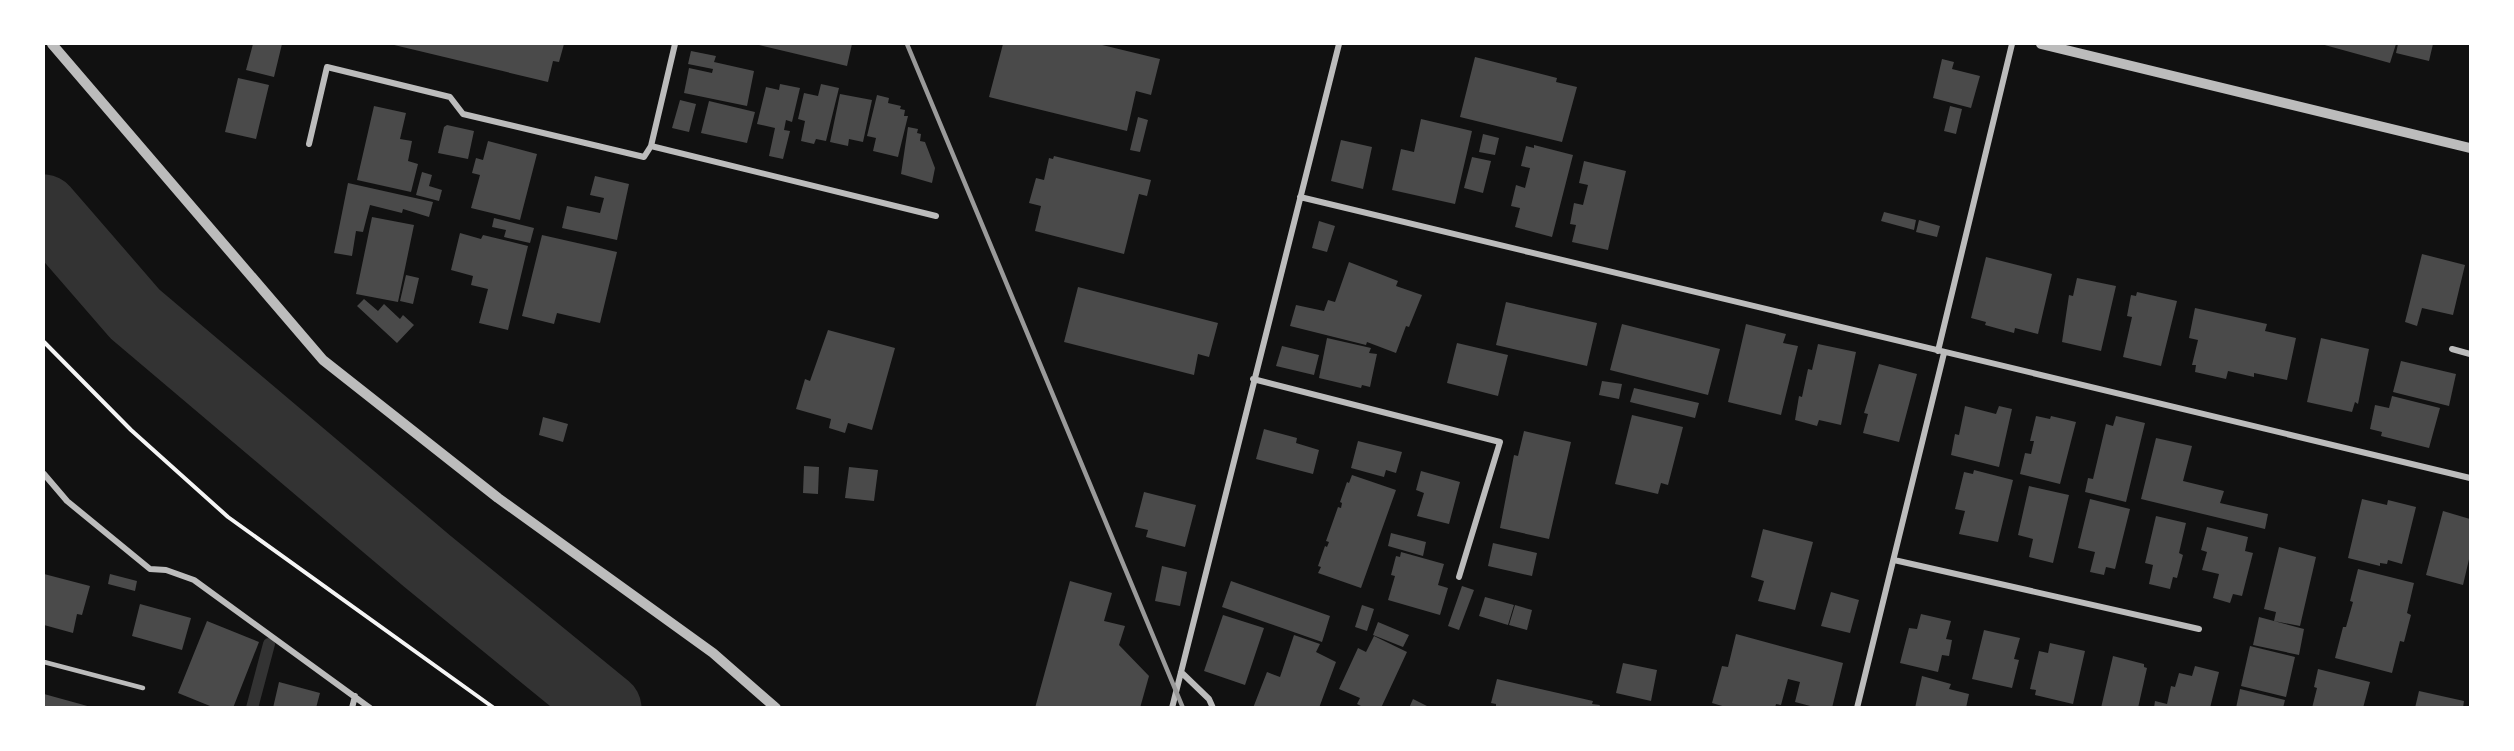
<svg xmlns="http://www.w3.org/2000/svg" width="2514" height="751" font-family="'Sofia Sans Condensed',sans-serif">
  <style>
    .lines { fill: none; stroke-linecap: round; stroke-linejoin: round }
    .stream { stroke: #333; stroke-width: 12 }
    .river { stroke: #333; stroke-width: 69 }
    .building { fill: #4a4a4a }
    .path { stroke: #f5f5f5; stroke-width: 4 }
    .service { stroke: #bcbcbc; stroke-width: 4.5 }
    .minor { stroke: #bcbcbc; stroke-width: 6 }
    .tertiary { stroke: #bcbcbc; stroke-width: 10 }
    .rail { stroke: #9a9a9a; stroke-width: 4.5 }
  </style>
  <rect width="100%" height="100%" fill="#111"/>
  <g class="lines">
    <!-- stream -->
    <path class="stream" d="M252,708L269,644"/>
    <!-- river -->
    <path class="river" d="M44,209L135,314L427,561L607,708"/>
  </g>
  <!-- building -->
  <path class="building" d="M253,44H282L274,77L246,70Z
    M390,44H564L559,62L553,61L548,82Z
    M755,44H852L847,66Z
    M1003,44H1098L1160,59L1151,95L1136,91L1127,131L989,97Z
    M2321,44H2396L2390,63Z
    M2398,44H2433L2429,61L2396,53Z
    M691,51L716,56L714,62L754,71L747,106L684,93L689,68L712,73L713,69L688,64Z
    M1475,57L1557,78L1556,82L1577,87L1562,142L1460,117Z
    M1942,59L1954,62L1952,69L1980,76L1971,108L1933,98Z
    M238,78L269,85L256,139L225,132Z
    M780,84L800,88L792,122L786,120L784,130L790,131L783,159L769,156L775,128L757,124L766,87L779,90Z
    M821,84L839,88L826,141L816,139L814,144L801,141L805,121L798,119L804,93L818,96Z
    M840,94L872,100L863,142L849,139L848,146L830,142Z
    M877,95L889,98L888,103L901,106L900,109L905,110L904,116H908L898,157L873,151L876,138L867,136Z
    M680,100L696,104L689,132L672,128Z
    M709,101L755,112L747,143L701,133Z
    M374,106L406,113L400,139L412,141L408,161L418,164L411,192L357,180Z
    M1950,106L1962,109L1956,134L1944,131Z
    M1138,117L1148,120L1140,152L1130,150Z
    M1421,119L1472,131L1455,204L1392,190L1401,149L1414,152Z
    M447,125L474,131L468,159L438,153L444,127Z
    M908,127L918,129L917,133L921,134L920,141L925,142L935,168L932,183L901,174Z
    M1483,134L1499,138L1495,155L1479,152Z
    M1341,140L1372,147L1363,189L1331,181Z
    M488,141L537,154L520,220L471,208L480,175L472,173L476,158L483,160Z
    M1534,145L1573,155L1552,237L1515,227L1520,208L1511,206L1516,185L1525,188L1530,168L1521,166L1526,146L1534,148Z
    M1054,156L1151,180L1147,196L1139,194L1124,254L1035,231L1041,206L1029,203L1036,178L1044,180L1049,158L1053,159Z
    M1472,157L1491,161L1483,193L1464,188Z
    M1584,161L1626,171L1608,250L1572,242L1576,225L1570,224L1574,203L1583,205L1588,185L1579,183Z
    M422,172L432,175L429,186L442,190L439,201L416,195Z
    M595,176L629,184L617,240L562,228L567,206L600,213L604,198L590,195Z
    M348,183L433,202L429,217L403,209L402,213L370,205L363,232L356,231L352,256L334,253Z
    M1884,212L1916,220L1914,230L1881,221Z
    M372,217L414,225L398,302L356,294Z
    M494,218L534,228L530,243L504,237L506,230L492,227Z
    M1919,220L1940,226L1937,237L1916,232Z
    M1319,221L1335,226L1327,252L1312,248Z
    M460,233L481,239L483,235L528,246L508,330L479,323L488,289L471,285L473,276L451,270Z
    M542,235L617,252L600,323L557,313L554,324L522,316Z
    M2422,254L2465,265L2453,315L2422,308L2417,326L2405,322Z
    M1986,257L2052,274L2038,334L2015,328L2014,333L1985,325L1986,322L1971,318Z
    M1349,262L1398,281L1396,286L1422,295L1409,327L1406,326L1396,353L1367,342L1366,345L1290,326L1296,305L1324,311L1328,300L1335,302Z
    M406,275L419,278L413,304L400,301Z
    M2077,278L2116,286L2101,351L2062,342L2069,295L2073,296Z
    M1078,287L1218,323L1209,357L1198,354L1194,375L1064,342Z
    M2137,292L2177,301L2161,366L2123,357L2132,317L2127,316L2131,295L2136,296Z
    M364,299L378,311L384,304L400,319L403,315L414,325L397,343L357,306Z
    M1506,302L1597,323L1587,366L1496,345Z
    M2195,308L2267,324L2265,331L2296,338L2287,380L2254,373V377L2228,371L2226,379L2195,372L2196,365H2192L2198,340L2189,338Z
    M1622,324L1720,349L1708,395L1610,370Z
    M1746,324L1786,334L1783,343L1798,346L1781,415L1728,402Z
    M828,330L895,348L872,430L848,423L845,433L829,428L831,419L796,409L805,379L810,381Z
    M1327,338L1371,348L1369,353L1377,354L1370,387L1362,385L1361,388L1319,378Z
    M2321,338L2369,349L2358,404L2355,402L2352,412L2307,402Z
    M1457,343L1508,355L1498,396L1447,383Z
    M1818,344L1856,352L1841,425L1819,420L1817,426L1795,420L1799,396L1802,397L1808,369L1812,370Z
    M1282,346L1319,355L1314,375L1276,366Z
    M2401,361L2456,374L2449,406L2393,392Z
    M1879,364L1917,374L1899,442L1863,433L1868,414L1864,413Z
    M1602,381L1622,384L1619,399L1599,395Z
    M1634,388L1699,403L1695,418L1630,402Z
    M2392,396L2440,408L2429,448L2381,436L2382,432L2370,429L2375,405L2389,408Z
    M1965,406L1996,414L1999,406L2012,409L1999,467L1951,455L1955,434L1959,435Z
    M1632,415L1683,427L1668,485L1661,483L1658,494L1615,484Z
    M2036,416L2050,419L2051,416L2076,422L2060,484L2020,474L2025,453L2031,454L2034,441H2030Z
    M2116,416L2145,423L2126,502L2085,492L2088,478L2093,479L2106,424L2113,426Z
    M543,417L568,424L563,442L539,435Z
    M1264,429L1297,438L1296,443L1319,450L1313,474L1256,459Z
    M1524,431L1571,442L1549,539L1500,528L1514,455L1518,456Z
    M2156,438L2192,446L2183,481L2224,491L2220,503L2268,514L2265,529L2141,499Z
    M1358,441L1402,452L1396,473L1386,470L1384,477L1351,468Z
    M804,466L819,467L818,494L803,493Z
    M849,467L878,470L874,501L845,498Z
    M1974,470L2013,480L1998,542L1959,534L1965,511L1955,509L1964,472L1973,474Z
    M1421,471L1460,482L1449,524L1417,516L1424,493L1416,490Z
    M1352,475L1396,490L1361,588L1318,573L1321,567L1318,566L1325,546L1327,547L1329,542L1326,541L1338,507L1341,508L1342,503L1340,502L1347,482L1349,483Z
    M2029,486L2069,495L2053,563L2029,557L2033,539L2018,535Z
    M1144,492L1196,505L1185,547L1146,537L1148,530L1135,527Z
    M2090,499L2130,509L2115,569L2106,567L2104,575L2090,572L2095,552L2078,548Z
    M2362,499L2387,505L2388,500L2416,507L2402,564L2388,560L2387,564L2380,563V566L2348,558Z
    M2443,511L2470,519V555L2463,585L2426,575Z
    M2156,516L2186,523L2179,553L2183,555L2177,578L2173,577L2170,589L2149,584L2153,565L2145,563Z
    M2207,527L2248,537L2245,551L2253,553L2242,596L2233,594L2230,603L2213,598L2219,574L2202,570L2207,552L2201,550Z
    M1763,529L1813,542L1795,610L1758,601L1764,581L1751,577Z
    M1391,533L1426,542L1423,556L1388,546Z
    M1493,543L1537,553L1532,576L1488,566Z
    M2279,547L2316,557L2300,626L2274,621L2276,612L2264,609Z
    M1401,552L1444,564L1438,585L1448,588L1440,615L1388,600L1395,576L1391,575L1396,556L1400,557Z
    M1162,566L1187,572L1180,606L1155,601Z
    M2358,569L2414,583L2407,613L2411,615L2404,642L2400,641L2392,673L2335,658L2343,627H2346L2353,602L2350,601Z
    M44,574L90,586L82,615L77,614L73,633L44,625Z
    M110,574L137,581L135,591L108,584Z
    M1070,581L1112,593L1104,621L1125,626L1119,645L1149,676L1140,708H1035Z
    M1231,581L1330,616L1322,642L1222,607Z
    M1462,586L1474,590L1459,630L1448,626Z
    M1831,592L1859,600L1850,633L1821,626Z
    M1485,597L1514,605L1508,625L1479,616Z
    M140,604L191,618L182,650L132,636Z
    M1362,605L1374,609L1367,631L1355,627Z
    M1515,605L1532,610L1527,630L1509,625Z
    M1921,614L1951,621L1946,639L1952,640L1949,656L1942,655L1938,672L1900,663L1909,628L1917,629Z
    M1223,615L1264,628L1245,685L1204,671Z
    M2259,617L2304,629L2299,655L2253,645Z
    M207,621L259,642L233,708H215L178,693Z
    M1378,622L1409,635L1403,647L1373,635Z
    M1984,630L2020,638L2014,659L2019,660L2012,688L1972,679Z
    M1736,634L1843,663L1832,708H1818L1795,702L1800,682L1788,679L1781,705L1776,704L1775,708H1729L1712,703L1722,666L1728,667Z
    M1294,635L1320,644L1316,652L1336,662L1319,708H1253L1267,672L1280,677Z
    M1374,636L1407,652L1381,708H1365L1357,704L1360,698L1339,689L1358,648L1366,652Z
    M2050,643L2085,651L2073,704L2035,695L2036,690L2030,689L2039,651L2048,653Z
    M2250,646L2295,657L2286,697L2241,686Z
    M2113,656L2144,664V667L2147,668L2138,708H2101Z
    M1623,663L1657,670L1651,701L1616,693Z
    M2195,666L2219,672L2210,708H2154L2155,701L2167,704L2171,686L2175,687L2179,673L2192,676Z
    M2318,669L2370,682L2363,708H2312L2317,688L2314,687Z
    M1922,676L1951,684L1949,689L1969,694L1966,708H1915Z
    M1497,679L1593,701L1592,704L1600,705L1599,708H1496V704L1491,703Z
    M279,682L320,693L316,708H273Z
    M2240,689L2285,700L2283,708H2236Z
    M2419,691L2464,701L2463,708H2415Z
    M44,694L91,707V708H44Z
    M1413,699L1431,708H1409Z"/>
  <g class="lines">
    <!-- path -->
    <path class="path" d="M44,342L131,430L228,517L494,708"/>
    <!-- service -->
    <path class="service" d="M44,662L143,688"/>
    <!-- minor -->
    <path class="minor" d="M309,144L327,67L450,97L463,114L644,157L651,146L936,216
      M651,146L675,44
      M1300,197L2470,478
      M2452,349L2470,354
      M1938,351L2012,44
      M1253,379L1500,442L1459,577
      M44,474L67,501L150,569L166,570L194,580L370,708
      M1894,560L2199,629
      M1181,672L1209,699L1213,708
      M352,708L355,696
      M1172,708L1339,44
      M1857,708L1944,353"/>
    <!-- tertiary -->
    <path class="tertiary" d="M52,44L323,360L498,498L713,653L776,708
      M2041,44L2470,148"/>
    <!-- rail -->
    <path class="rail" d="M907,44L1183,708"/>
  </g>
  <!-- border -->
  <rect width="2514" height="751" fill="none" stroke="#ffffff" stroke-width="90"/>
</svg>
